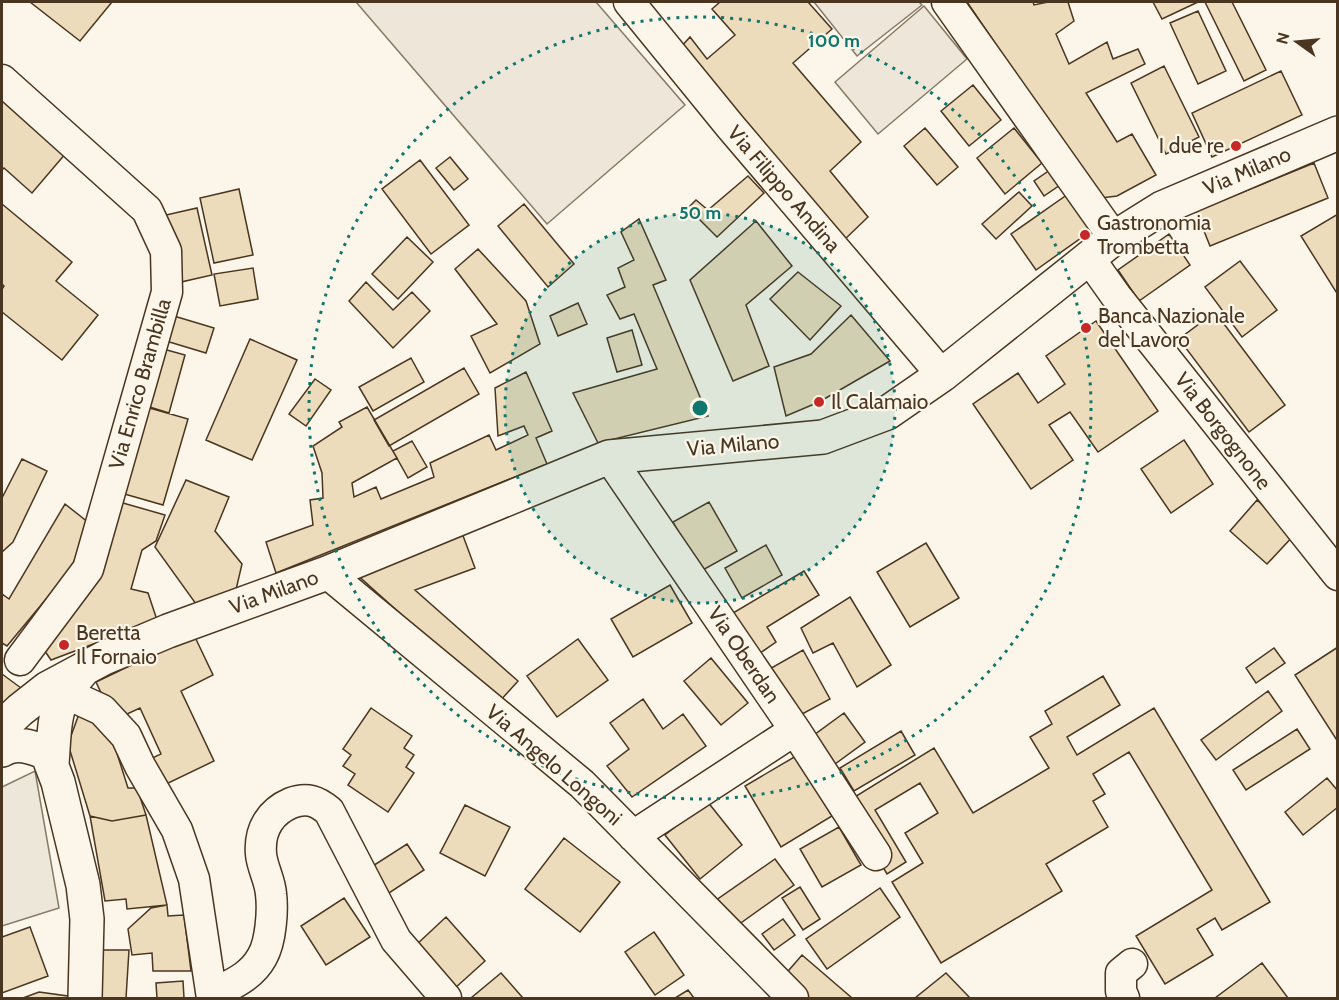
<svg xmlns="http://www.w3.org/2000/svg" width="1339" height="1000" font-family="Cabin,sans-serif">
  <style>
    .green { fill: #ede6d9; stroke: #887966; stroke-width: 1.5 }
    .parking { fill: #ede7d9; stroke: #887966; stroke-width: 1.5 }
    .building { fill: #ecdcbc; stroke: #4a3520; stroke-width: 1.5 }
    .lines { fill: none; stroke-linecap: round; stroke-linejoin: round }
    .minor-casing { stroke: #4a3520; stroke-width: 33 }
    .major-casing { stroke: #4a3520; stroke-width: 36 }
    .minor { stroke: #fbf6e9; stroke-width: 30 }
    .major { stroke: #fbf6e9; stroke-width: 33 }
    .ring { fill: none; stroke: #0f766e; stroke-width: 3; stroke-dasharray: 3 6 }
    .poi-dot { fill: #c62828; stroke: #fbf6e9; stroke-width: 2 }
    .labels { text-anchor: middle; stroke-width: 4.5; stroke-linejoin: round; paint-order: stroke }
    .poi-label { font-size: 21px; fill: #4a3520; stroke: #fbf6e9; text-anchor: start }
    .street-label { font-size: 21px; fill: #4a3520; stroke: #fbf6e9 }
    .centre { fill: #0f766e; stroke: #fbf6e9; stroke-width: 3 }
    .ring-label { font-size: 18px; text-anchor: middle; font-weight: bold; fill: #0f766e; stroke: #fbf6e9; stroke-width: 4.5; stroke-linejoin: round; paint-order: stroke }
  </style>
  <rect width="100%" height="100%" fill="#fbf6e9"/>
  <!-- green -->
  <path class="green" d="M356,2H596L685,105L547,224Z
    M814,2H919L922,5L857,56Z
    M924,6L967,59L878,134L835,82Z"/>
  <!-- parking -->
  <path class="parking" d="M35,771L59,908L2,926V787Z"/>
  <!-- building -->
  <path class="building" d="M30,2H112L80,41Z
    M720,2H808L832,29L793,63L861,142L830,171L868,217L841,243L680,48L690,37L707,59L735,35L712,9Z
    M967,2H1033L1034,5L1048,2H1068L1074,21L1056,34L1069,64L1107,42L1113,59L1138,49L1145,64L1086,93L1117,142L1132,134L1156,175L1117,196L1101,198Z
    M1153,2H1198L1162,19Z
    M1205,2H1232L1266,70L1244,81Z
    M1198,11L1226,71L1198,84L1170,23Z
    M1164,66L1199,137L1166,154L1131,83Z
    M1281,71L1302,115L1212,157L1192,113Z
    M973,85L1001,120L969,146L941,111Z
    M2,93L66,153L32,193L4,168L2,170Z
    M925,128L958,167L937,185L904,146Z
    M1014,128L1042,163L1005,194L977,158Z
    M450,157L468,179L454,190L436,168Z
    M420,160L469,225L431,254L382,189Z
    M1314,163L1328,198L1210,246L1196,211Z
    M1050,170L1060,185L1044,196L1034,181Z
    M748,176L764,193L717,237L688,208L696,200L708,210Z
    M239,189L253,255L214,263L200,198Z
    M1019,192L1032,206L996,239L982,224Z
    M1071,192L1095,228L1036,270L1011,234Z
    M2,204L72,262L56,281L98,315L62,360L2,312V289L4,286L2,284Z
    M524,204L574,264L548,287L498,226Z
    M197,208L212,275L181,282L166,215Z
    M1338,214V295L1301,236Z
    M639,219L666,280L653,285L708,416L598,443L573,393L657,369L634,314L620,319L607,295L625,287L618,268L634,260L621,232Z
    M756,221L792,266L746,305L769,366L733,381L690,280Z
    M1169,234L1190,265L1139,301L1118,270Z
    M407,237L433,262L398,299L372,274Z
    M478,249L526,301L540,344L490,373L471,336L497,324L455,269Z
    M1240,261L1277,310L1242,337L1205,287Z
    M253,268L258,299L220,306L214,274Z
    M798,272L841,306L810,340L770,299Z
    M366,282L393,310L412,292L430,311L393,348L349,301Z
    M578,303L587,324L558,336L550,316Z
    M1215,312L1285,405L1249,432L1179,339Z
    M164,313L214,328L206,353L156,338Z
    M851,315L890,361L819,402L786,416L774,367L811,354Z
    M1096,321L1158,411L1098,452L1070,412L1049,425L1073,460L1031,489L973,404L1018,373L1038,403L1065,384L1046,356Z
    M632,330L642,365L617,372L607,338Z
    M250,339L297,360L252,460L206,440Z
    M156,347L185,355L169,413L140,404Z
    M411,358L424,382L373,411L359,387Z
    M464,368L479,394L389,446L374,420Z
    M526,372L552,431L536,438L547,464L276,573L266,542L313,525L310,500L323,498L322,473L313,446L342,427L339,422L367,407L397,458L352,483L354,497L376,487L381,499L434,477L430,463L489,435L496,450L528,435L524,426L498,436L495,388Z
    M315,379L331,390L306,426L289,414Z
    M139,405L188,419L163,505L114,491Z
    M1184,440L1213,484L1171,513L1141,469Z
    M412,441L427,467L408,478L393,451Z
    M22,459L47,471L13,542L2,552V498Z
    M186,480L229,497L215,531L242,564L235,594L196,604L155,547Z
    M1257,500L1295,534L1267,564L1230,531Z
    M116,501L165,515L156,541L142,550L131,589L148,593L157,620L51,660L40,644Z
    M709,502L737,551L701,571L673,522Z
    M65,504L89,523L71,569L7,646L2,643V594L9,599Z
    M462,533L475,568L415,590L518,681L499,702L354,572Z
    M926,543L959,598L910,627L877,572Z
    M766,545L782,575L742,598L725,568Z
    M804,571L819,595L767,627L776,642L753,658L728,616Z
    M670,585L692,623L633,657L611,619Z
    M850,597L891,665L857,687L833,643L813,653L801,628Z
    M194,635L213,675L181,691L214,761L160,787L148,760L161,754L140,708L114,720L96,682Z
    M578,639L608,680L557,717L527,676Z
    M1338,647V742L1295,675Z
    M1274,648L1285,663L1256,683L1246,668Z
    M803,650L830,699L793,719L766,671Z
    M711,658L748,703L721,725L684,681Z
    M2,674L21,688L2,708Z
    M1103,676L1120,705L1067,737L1077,755L1154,708L1270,902L1222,930L1215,918L1197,929L1213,955L1165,984L1136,936L1212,890L1129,752L1093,774L1105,794L1093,801L1108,827L1046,864L1062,891L941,963L892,882L923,863L905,833L938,813L920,783L875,810L906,862L887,874L845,803L934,748L973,813L1049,768L1030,737L1052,724L1045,711Z
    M1268,691L1282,711L1216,760L1201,740Z
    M643,699L663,729L683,714L706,746L632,797L607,766L629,749L610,723Z
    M371,708L412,736L404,748L414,755L406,767L414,773L388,812L348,785L355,774L343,766L351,755L343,749Z
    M844,713L865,742L835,764L814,735Z
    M79,714L108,725L128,788H137L146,815L112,821L90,816L68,744Z
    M1297,729L1310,749L1246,790L1233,770Z
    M901,731L915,755L854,791L840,768Z
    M796,756L832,816L781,847L745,786Z
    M1327,778L1338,791V807L1303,835L1285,812Z
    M707,801L742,845L700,879L665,835Z
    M465,805L510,827L485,876L440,853Z
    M146,815L167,905L127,909L126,899L105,901L90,816L112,821Z
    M839,827L861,865L822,887L800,849Z
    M564,838L620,882L580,932L525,889Z
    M407,844L424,870L386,895L368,869Z
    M775,859L794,885L731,930L712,903Z
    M800,887L820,919L803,930L782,898Z
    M880,888L900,917L827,969L806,939Z
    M344,898L370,937L326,965L301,926Z
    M167,905L168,916L184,915L191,971H153L152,953L132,955L128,929L151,908Z
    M446,917L485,961L454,989L415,946Z
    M783,919L795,935L774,950L762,934Z
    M30,927L48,976L2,993V937Z
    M654,932L684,975L655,995L625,952Z
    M99,950H129L126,998H97Z
    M802,955L852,998H808L783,977Z
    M1262,963L1288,998H1215Z
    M501,973L523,998H471Z
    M946,973L970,998H915Z
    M183,981L184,998H157L156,983Z
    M688,990L694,998H675Z
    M39,992L75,997V998H23Z"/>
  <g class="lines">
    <!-- minor casing -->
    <g class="minor-casing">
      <path id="minor" d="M629,2L730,126L942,375
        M947,2L1114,238
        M2,80L147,210L166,251L167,292L88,569L20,660
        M1089,258L1116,296L1338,575
        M609,457L795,730L876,855
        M327,573L582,784L793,998
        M65,693L102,710L126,736L140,766L177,830L194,879L212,998
        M633,836L795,730
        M212,995C232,984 251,977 262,957C271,942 273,910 271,894C270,880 262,867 261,854C259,830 270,812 291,803C307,797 317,801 329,811L396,940L446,998
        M1124,998L1121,991V973L1132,964"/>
    </g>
    <!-- major casing -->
    <g class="major-casing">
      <path id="major" d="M2,727L20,710L48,688L104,658L168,631L327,573L609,457L823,437L887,413L942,375L1114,238L1162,208L1338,133
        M2,750C16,741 32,747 47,753L58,782L83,885L87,919L85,998
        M52,764C54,741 53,715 64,694C68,686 76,679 82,671"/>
    </g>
    <!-- minor -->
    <use href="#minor" class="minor"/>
    <!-- major -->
    <use href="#major" class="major"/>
  </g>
  <!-- distance rings -->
  <circle cx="700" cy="408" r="195" fill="#0f766e" fill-opacity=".12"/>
  <g class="ring">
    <circle cx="700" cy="408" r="195"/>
    <circle cx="700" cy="408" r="391"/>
  </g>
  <!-- markers -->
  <g class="poi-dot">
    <circle cx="1236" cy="146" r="6"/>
    <circle cx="1085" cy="235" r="6"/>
    <circle cx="1086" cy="328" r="6"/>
    <circle cx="819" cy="402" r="6"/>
    <circle cx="64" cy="645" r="6"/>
  </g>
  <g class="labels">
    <!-- poi labels -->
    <g class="poi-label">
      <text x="1224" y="153" text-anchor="end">I due re</text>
      <text x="1097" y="230">Gastronomia<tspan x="1097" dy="24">Trombetta</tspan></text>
      <text x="1098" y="323">Banca Nazionale<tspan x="1098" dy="24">del Lavoro</tspan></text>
      <text x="831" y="409">Il Calamaio</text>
      <text x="76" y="640">Beretta<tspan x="76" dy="24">Il Fornaio</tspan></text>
    </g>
    <!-- street labels -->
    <g class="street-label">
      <text transform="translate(1247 171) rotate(-23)" y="7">Via Milano</text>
      <text transform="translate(784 189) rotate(49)" y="7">Via Filippo Andina</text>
      <text transform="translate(140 384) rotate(-74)" y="7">Via Enrico Brambilla</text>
      <text transform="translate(1223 431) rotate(52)" y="7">Via Borgognone</text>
      <text transform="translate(733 445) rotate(-5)" y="7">Via Milano</text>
      <text transform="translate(274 592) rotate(-20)" y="7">Via Milano</text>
      <text transform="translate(744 655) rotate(56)" y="7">Via Oberdan</text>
      <text transform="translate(554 765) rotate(41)" y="7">Via Angelo Longoni</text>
    </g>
  </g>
  <circle cx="700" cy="408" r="9" class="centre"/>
  <g class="ring-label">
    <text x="834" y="47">100 m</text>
    <text x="700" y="219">50 m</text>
  </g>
  <!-- border -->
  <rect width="1339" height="1000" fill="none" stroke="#4a3520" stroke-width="6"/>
  <!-- north arrow -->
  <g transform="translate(1297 42) rotate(285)" stroke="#fbf6e9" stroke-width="4.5" paint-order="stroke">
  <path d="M0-4.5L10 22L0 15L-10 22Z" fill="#4a3520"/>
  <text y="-9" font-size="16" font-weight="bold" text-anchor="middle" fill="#4a3520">N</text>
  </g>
</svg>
